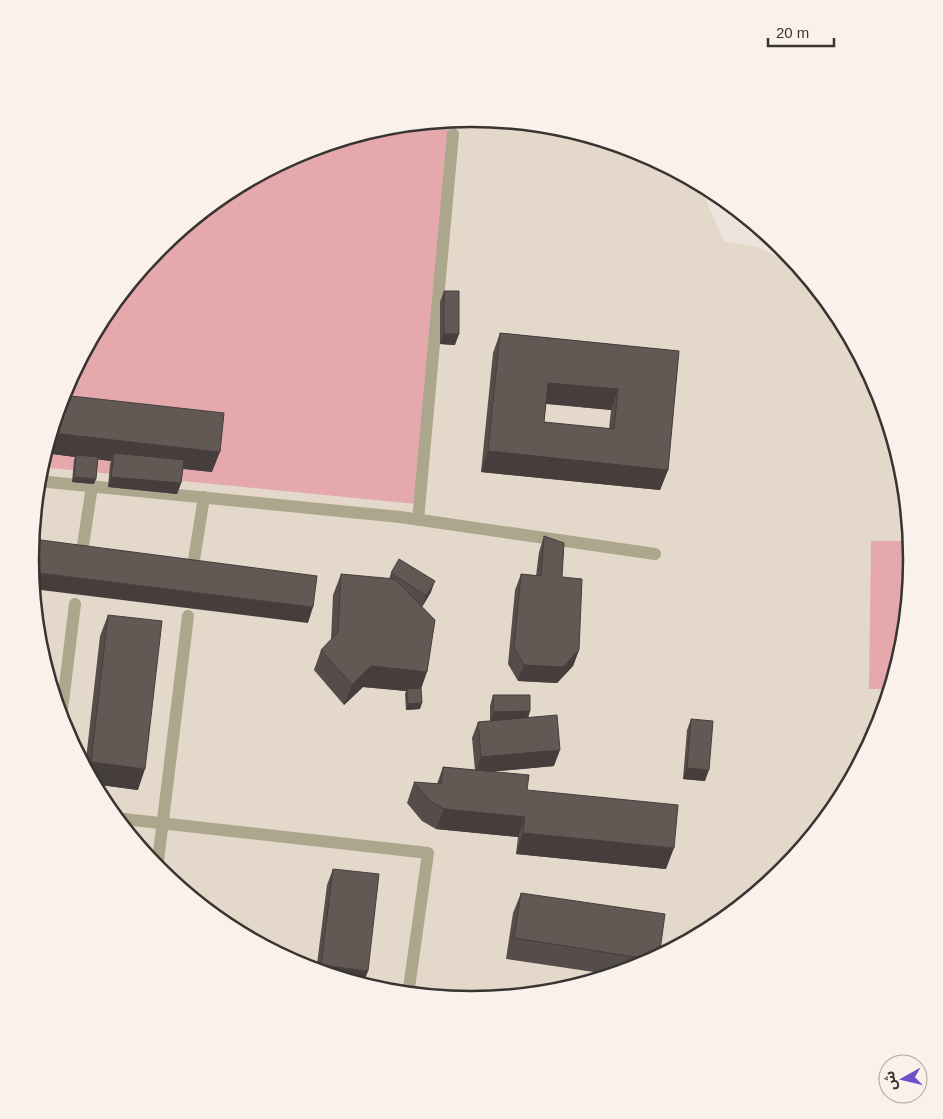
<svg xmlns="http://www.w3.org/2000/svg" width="943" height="1119" font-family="Arial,'Noto Sans Arabic',sans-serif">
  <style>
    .built { fill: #e4d8ca }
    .green { fill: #e5a9ad }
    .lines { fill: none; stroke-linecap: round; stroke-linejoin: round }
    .service { stroke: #aca68c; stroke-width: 12 }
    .wall { fill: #544d49; fill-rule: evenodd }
    .shaded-wall { fill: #453e3c }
    .building { fill: #625955; stroke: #453e3c; fill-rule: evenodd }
    .rim { fill: none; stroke: #383431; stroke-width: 2.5 }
  </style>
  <rect width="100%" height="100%" fill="#ede5dd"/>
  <!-- built -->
  <path class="built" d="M472,118L558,127L641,152L698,182L724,241L758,247L794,265L851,337L879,391L905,474L913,559L904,646L879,729L838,805L783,872L717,927L640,967L557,993L471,1001L385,992L302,967L226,926L159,871L104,805L64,728L38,645L30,559L39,473L64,390L105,314L160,247L226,192L303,152L386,126Z"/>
  <!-- green -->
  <path class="green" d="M457,119L416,504L41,467L64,390L105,314L160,247L226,192L303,152L386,126Z
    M871,541H911C916,590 906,642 891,689H869Z"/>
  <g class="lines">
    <!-- service -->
    <path class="service" d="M38,481L400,517L655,554
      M418,520L453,134
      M82,552L92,486
      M193,566L204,497
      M61,718L75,604
      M115,818L428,853L408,995
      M157,869L188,616"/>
  </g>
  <!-- wall -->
  <path class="wall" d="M444,291L455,345L440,344V302Z
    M500,333L679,351L668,470L660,490L481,472L493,353ZM546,404L611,410L609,429L544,422Z
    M62,395L212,472L183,469L181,483L177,494L108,487L110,464L111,461L98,459L94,484L72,482L74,460L75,457L45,453Z
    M544,536L562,577L579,650L573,666L557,683L518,681L508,664L515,590L521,574L536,576L539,552Z
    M391,573L431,592L422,607L420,709L406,710L405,694L406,691L363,687L344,705L314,670L321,650L331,640L333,595L341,574L389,579Z
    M108,615L138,790L93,784L85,768L100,636Z
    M493,695L530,711L528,717L554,766L489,772L527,790L666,869L516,854L518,837L436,829L422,821L407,803L414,782L437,784L443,767L475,770L472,738L478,722L490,721V706Z
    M691,719L705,781L683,779L687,730Z
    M333,869L368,971L362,986L316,972L327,885Z
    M521,893L659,958L640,968L614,975L506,959L513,913Z"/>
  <!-- shaded-wall -->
  <path class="shaded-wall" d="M444,334H459L455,345L440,344Z
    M548,383L618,389L611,410L540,403Z
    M51,433L220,452L212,472L113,461L114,453L111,461L76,457V455L75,457L45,453Z
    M488,451L668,470L660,490L481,472Z
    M74,477L96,479L94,484L72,482Z
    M111,477L181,483L177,494L108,487Z
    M31,572L313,607L308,623L33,589Z
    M435,581L431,592L422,607L426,596Z
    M579,650L573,666L557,683L518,681L524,665Z
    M371,666L427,672L420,692L407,689L406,691L363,687L344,705L352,685Z
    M422,703L420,709L406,710L408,704Z
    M530,711L527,722L490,723L494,712Z
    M560,750L554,766L476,773L481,757Z
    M91,762L145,769L138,790L93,784L87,772Z
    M687,768L709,770L705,781L683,779Z
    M444,809L525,817L518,837L436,829Z
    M523,833L674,848L666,869L516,854Z
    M321,965L368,971L362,986L319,972Z"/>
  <!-- building -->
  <path class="building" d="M444,291H459V334H444Z
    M500,333L679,351L668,470L488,451ZM548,383L618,389L614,429L544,422Z
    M62,395L224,413L220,452L51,433Z
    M114,453L184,460L181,483L111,477Z
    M76,455L98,457L96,479L74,477Z
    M32,534H34L30,563V559Z
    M544,536L564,543L562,577L582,579L579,650L563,667L524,665L514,648L521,574L541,576Z
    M33,539L317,576L313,607L31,572L30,563Z
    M399,559L435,581L426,596L391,573Z
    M341,574L395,579L435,620L427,672L371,666L352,685L321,650L338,632Z
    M108,615L162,621L145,769L91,762Z
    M36,617L43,618L40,650L38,645Z
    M421,688L422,703L408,704L407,689Z
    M493,695H530V711L494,712Z
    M557,715L560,750L481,757L478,722Z
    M691,719L713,721L709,770L687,768Z
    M443,767L529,775L527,790L678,805L674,848L523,833L525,817L444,809L430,801L414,782L441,784Z
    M114,817H121L136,833L135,842Z
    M333,869L379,874L368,971L321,965Z
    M521,893L665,914L659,958L655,960L514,938Z"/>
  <!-- crop -->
  <path d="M0 0H943V1119H0ZM39 559a432 432 0 1 1 864 0a432 432 0 1 1-864 0Z" fill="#faf2ea" fill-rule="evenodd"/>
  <path class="rim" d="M39 559a432 432 0 1 1 864 0a432 432 0 1 1-864 0Z"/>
  <!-- north arrow -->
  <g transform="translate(903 1079) rotate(262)"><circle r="24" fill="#faf2ea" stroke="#aca6a0"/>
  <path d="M0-4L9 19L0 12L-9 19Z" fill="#724fc8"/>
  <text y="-8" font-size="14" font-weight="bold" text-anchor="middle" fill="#383431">ش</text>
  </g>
  <!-- scale -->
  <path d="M768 38v8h66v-8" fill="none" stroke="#383431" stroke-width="2.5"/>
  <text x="776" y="38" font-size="15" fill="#383431" stroke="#faf2ea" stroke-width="4" paint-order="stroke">20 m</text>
</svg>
